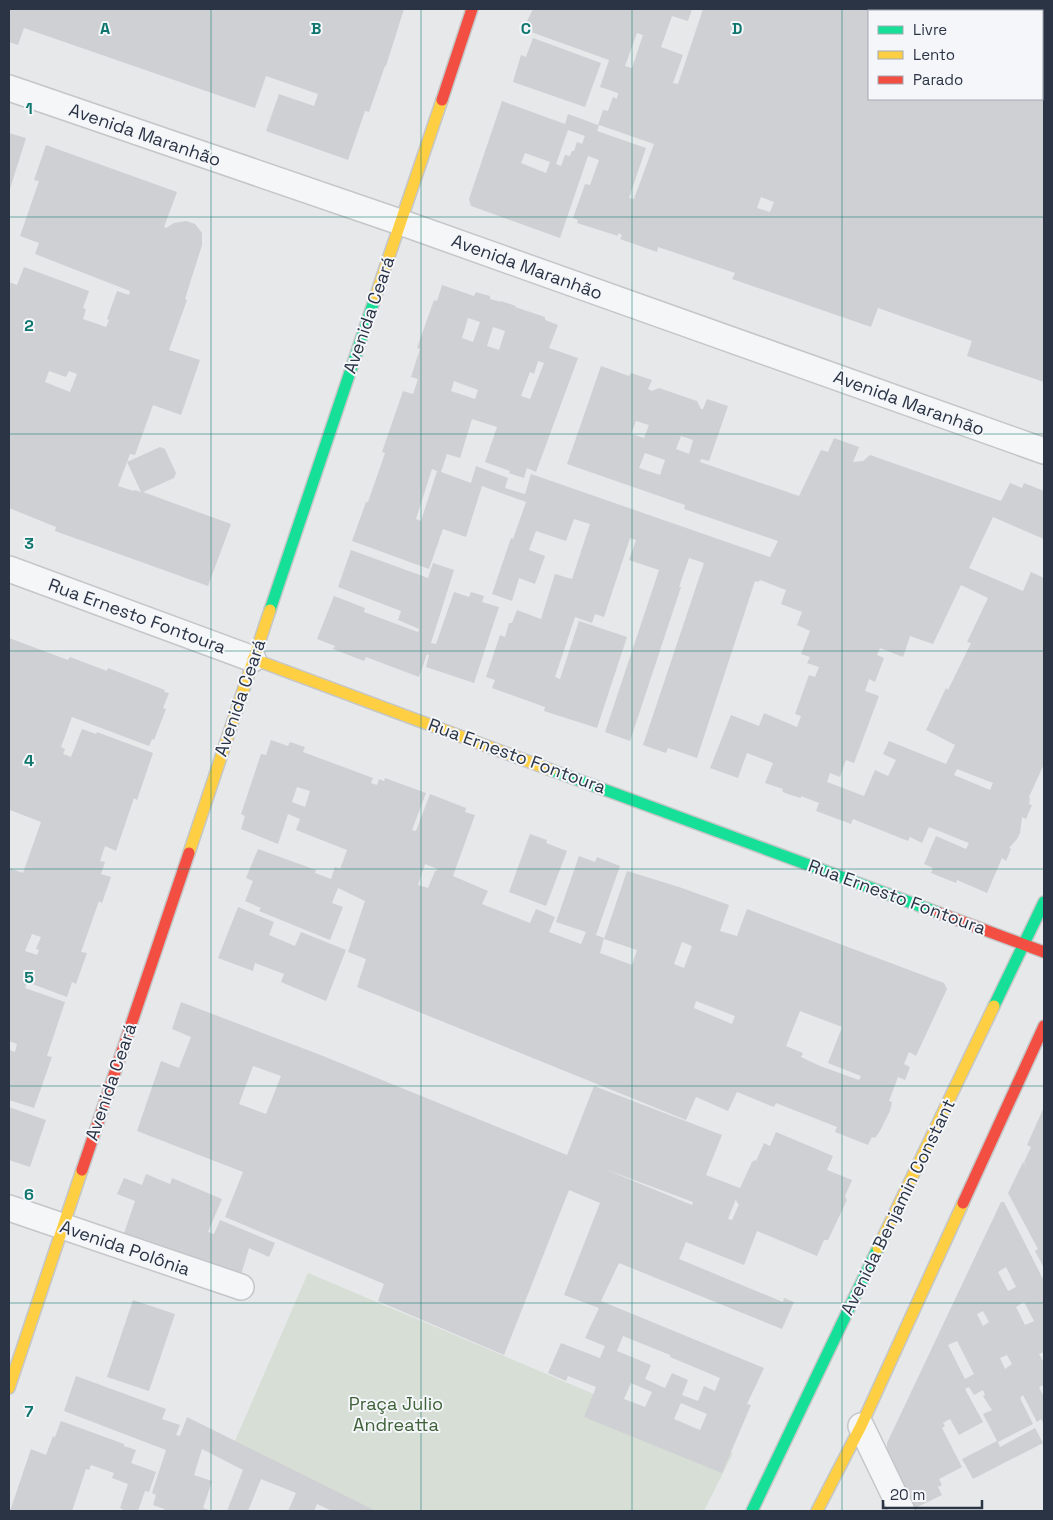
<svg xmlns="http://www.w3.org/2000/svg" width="1053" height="1520" font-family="'Space Grotesk',sans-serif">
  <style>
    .green { fill: #d6ded6 }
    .building { fill: #ced0d3; fill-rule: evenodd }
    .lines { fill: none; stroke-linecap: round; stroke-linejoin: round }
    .street-casing { stroke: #c4c6c8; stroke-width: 28 }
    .fast-casing { stroke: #c4c6c8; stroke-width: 14 }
    .slow-casing { stroke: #c4c6c8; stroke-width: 14 }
    .jam-casing { stroke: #c4c6c8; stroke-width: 14 }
    .street { stroke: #f5f6f7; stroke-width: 25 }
    .fast { stroke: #16e098; stroke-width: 11 }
    .slow { stroke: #ffcf43; stroke-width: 11 }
    .jam { stroke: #f24e42; stroke-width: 11 }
    .grid { fill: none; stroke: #0f766e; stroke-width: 1; stroke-opacity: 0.55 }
    .labels { text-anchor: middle; stroke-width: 4; stroke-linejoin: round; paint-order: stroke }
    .street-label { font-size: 18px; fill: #2b3445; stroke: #f4f6f9 }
    .park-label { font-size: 18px; fill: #3f6138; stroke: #f4f6f9 }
    .grid-label { font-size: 16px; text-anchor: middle; font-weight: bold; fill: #0f766e; stroke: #f4f6f9; stroke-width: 4; stroke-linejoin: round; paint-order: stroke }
  </style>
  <rect width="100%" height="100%" fill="#e6e8ea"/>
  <!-- green -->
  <path class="green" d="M308,1273L733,1453L704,1511H374L235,1441Z"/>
  <!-- building -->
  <path class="building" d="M9,9H404L386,66H385L369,112L365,111L348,160L266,131L279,94L314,106L318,94L266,76L255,108L24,28L18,45L9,42Z
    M533,9H692L688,21L672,16L661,47L683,55L673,83L678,84L703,9H958L964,11H869V99H1042V41L1044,42V382L967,356L972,341L878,308L871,327L732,279L735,273L658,247L657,252L620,239L622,235L618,233V236L577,223L578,220L573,218L585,184L590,185L599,160L588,156L560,238L471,206L469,199L502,101L565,124L568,114L598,125L603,110L608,111L613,97L617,99L618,93L600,87L609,60L531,32V30L525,25ZM637,33L643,35L632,68L625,66ZM599,125L654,144L634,199L629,198L646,148L597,131ZM568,130L585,136L582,144L577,142L574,151H572L570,156L565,155L561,166L556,164ZM525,153L550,162L546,173L521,163ZM761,197L774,202L770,212L757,208Z
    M533,38L601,63L585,107L513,82L521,55L526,57Z
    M9,133L26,138L9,192Z
    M46,145L177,192L164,227L166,228L174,223L186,221L195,224L202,233V245L185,299L187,300L169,350L200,360L181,415L153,405L135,455L130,454L127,462L160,447L165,449L176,473L174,478L143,492L231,524L208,586L55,531L56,527L9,508V282L17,285L24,267L89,291L83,308L86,309L83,319L106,327L109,320L107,319L117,291L129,295L130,291L35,254L39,243L20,236L39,181L34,180ZM49,371L66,377L69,371L77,374L70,392L45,382ZM127,462L141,492L135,490L134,491L118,486Z
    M442,285L474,296L476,292L490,296V299L501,302V301L516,306L515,307L545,317V320L558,325L549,348L578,358L536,472L527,468L524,478L509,473L510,471L485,462L497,427L472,419L460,458L447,454L441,472L471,483L476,466L508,478L505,488L525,494L531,474L770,557L778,541L684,509L685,505L567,464L601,366L629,376L631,373L652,380L648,389L652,391L659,388L697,401L701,409H703L707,399L728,406L709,461L701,459L700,462L799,496L821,450L828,452L834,438L859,447L853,462L863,461L870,455L1001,501L1010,483L1022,488L1024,483L1044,491V539L993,517L969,568L1023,591L1031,572L1044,578V764L1029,797L1030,799L1029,804L1032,805L1026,819L1022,817L1020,833L1017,839L1009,848L1011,849L1006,861L1002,858L987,893L957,880L956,883L931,873L933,868L924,864L936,836L966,849L969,843L929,827L922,843L910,837L908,841L853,819L851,824L816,811L819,803L801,796V798L794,796L785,793L782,791L783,789L765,783L773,763L747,753L738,778L710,768L731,715L759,726L764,713L797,727L801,716L795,714L809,675L815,677L819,667L807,663L810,657L801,654L810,631L797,625L802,612L781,604L786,590L760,580L758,582L755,581L697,758L668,748L666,753L643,745L704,563L689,558L679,587H681L630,741L605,732L659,570L629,560L636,540L630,538L604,617L595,614L592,623L575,617L555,677L560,679L579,621L627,637L597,728L544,711L545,707L492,688L495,680L486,677L500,635L505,637L509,623H512L517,610L541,619L555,574L572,579L590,524L574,519L566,541L536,531L529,550L545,556L535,584L519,578L512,601L492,594L511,538L513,539L526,502L482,486L466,537L443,529L429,569L352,541L366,502H368L385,453L382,452L403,391L413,394L418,379L411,377L420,349L417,348L434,300L437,301ZM468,318L480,322L473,342L462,338ZM493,327L505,331L499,350L487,346ZM538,361L544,363L530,399L521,396L530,372L534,374ZM454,381L478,390L475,399L451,391ZM636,421L649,425L644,438L631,434ZM681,436L693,440L689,454L676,449ZM645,453L665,460L660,475L639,468ZM432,469L437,471L421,521L416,519ZM961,585L988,598L967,642L971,643L948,690L946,688L926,730L955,745L946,764L889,741L883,754L896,760L888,776L875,770L864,796L827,782L830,773L840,777L846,760L854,763L879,696L865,691L869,679L875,682L884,658L877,655L880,648L903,657L910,636L933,644ZM957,769L993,783L990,790L954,775Z
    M351,550L428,578L433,563L454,570L431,643L436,644L454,592L469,597L471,592L484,596L482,602L499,607L474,683L426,667L429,655L427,654L419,677L366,657L364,661L333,649L335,646L317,639L334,596L365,608L364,612L418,632L419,629L398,620L401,611L338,587Z
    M9,638L68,660L70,657L107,671L108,668L165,690L164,692L169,693L163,708L166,709L154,740L152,739L149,746L72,717L61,747L65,749L63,754L71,757L82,729L96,734L97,732L153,753L137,800L134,798L116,851L105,846L100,861L105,862L101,874L111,877L102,903L99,901L81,952L87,953L76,984L72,982L67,997L27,982L25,988L65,1002L47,1056L52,1057L34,1108L9,1100V1050L15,1052L17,1044L9,1041V868L23,873L41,822L10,810L9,814ZM32,934L41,937L36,949L39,950L37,955L25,951Z
    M271,740L288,746L290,742L305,747L303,752L373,778L371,783L377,785L379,779L384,781L385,778L426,793L412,830L416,831L430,794L466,808L465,812L475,815L453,876L488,891L482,904L530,923L536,909L555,917L549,932L581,944L586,932L556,922L579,856L595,862L597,857L620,866L596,935L604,938L600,953L632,965L637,950L604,939L627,871L679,887L729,905L720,931L737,936L747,909L944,983L947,989L916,1056L909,1052L904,1064L910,1067L905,1080L898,1077L889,1101L892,1102L890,1111L880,1131L875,1138L872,1137L868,1145L835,1132L837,1127L776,1103L774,1107L737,1092L728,1111L696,1097L686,1120L357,987L366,959L348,952L365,901L338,888L332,903L343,907L330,940L259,911L261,908L245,901L253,881L246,878L258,849L316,870L315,873L331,879L335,867L340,869L347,850L296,830L300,819L288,814L278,844L241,829L245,816L241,814L261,754L266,755ZM297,787L310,791L305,807L292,802ZM425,864L438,869L436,871H435L428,888L418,885ZM682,942L692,946L684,968L674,964ZM696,1001L735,1016L732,1024L694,1008ZM800,1011L842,1027L828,1063L861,1076L859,1080L820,1066L801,1057L803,1053L786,1046Z
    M530,834L547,840L546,843L567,851L546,906L509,892Z
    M238,907L274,922L269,935L295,946L301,932L346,950L326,1001L281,982L284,974L255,963L253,971L218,958Z
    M181,1002L318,1054L567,1155L594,1086L722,1135L706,1175L740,1188L752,1162L755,1160L756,1161L764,1143L770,1146L776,1132L833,1156L827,1170L852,1180L845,1196L847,1200L828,1240H824L817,1256L757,1231L744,1265L686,1242L679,1259L783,1302L784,1298L794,1302L782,1329L619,1263L601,1301L764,1368L747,1404L751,1405L722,1473L584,1417L596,1387L568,1376L566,1381L548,1373L561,1343L600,1358L605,1346L585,1338L599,1308L564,1295L600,1203L569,1190L504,1355L378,1301L384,1284L225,1217L243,1172L137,1131L161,1061L179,1068L191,1037L172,1029ZM253,1066L281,1076L266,1114L239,1104ZM602,1168L693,1202L692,1205ZM736,1199L737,1203L739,1204L732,1220L728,1219ZM623,1336L670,1355V1357L720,1378L715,1391L704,1386L698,1401L682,1395L688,1380L672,1373L665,1388L645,1379L651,1365L617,1351ZM631,1383L652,1392L645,1407L624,1399ZM681,1403L707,1414L700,1430L674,1419Z
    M9,1107L46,1120L30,1167L9,1160Z
    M1044,1107V1268L1035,1251L1038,1249L1008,1193L1023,1162L1027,1167L1024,1162L1031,1147L1027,1145Z
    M146,1174L170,1184L172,1178L222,1199L208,1232L214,1234L220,1220L275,1243L269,1257L249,1248L241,1275L122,1239L135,1201L117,1194L124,1178L142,1185Z
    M1001,1202H1004L1044,1281V1352L1039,1354L1044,1363V1385L1039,1387L1044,1397V1424L1041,1419L1037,1422L1023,1395L1020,1398L1033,1424L998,1442L1000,1447L1035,1428L1043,1443L973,1479L962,1459L997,1441L983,1414L992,1410L983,1396L985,1395L983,1390L974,1395L969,1387L965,1389L983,1422L959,1435L950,1419L943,1423L945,1426L942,1428L962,1467L939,1479L942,1485L938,1487L942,1495L913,1509L887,1458V1443ZM1006,1267L1016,1287L1008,1291L998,1272ZM1024,1302L1034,1321L1025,1325L1016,1307ZM983,1311L989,1322L983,1326L977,1314ZM957,1341L974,1374L965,1379L948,1345ZM1007,1355L1012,1364L1005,1369L1000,1358Z
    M133,1300L175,1314L149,1391L107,1377Z
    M76,1376L166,1409L162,1419L180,1425L176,1435L180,1436L187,1417L376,1511H332L317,1504L314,1511H288L296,1493L261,1479L248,1511H227L243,1470L202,1449L194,1475L212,1481L203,1508L212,1511H164V1509L153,1505L156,1495L152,1493L166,1450L64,1411Z
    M61,1421L124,1444V1446L136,1450L131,1463L156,1472L149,1492L145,1491L138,1511H122L123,1509L120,1508L128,1484L112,1478L114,1473L91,1465L89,1470L86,1469L72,1511H10L31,1449L46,1455L53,1436L55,1437Z"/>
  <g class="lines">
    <!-- street casing -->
    <g class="street-casing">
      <path id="street" d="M9,88L400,222L1044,451
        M9,569L253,659
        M9,1208L241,1287
        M861,1426L902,1511"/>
    </g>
    <!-- fast casing -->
    <g class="fast-casing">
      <path id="fast" d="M270,610L376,295
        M551,770L939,913
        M994,1006L1044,902
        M752,1511L878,1248"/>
    </g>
    <!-- slow casing -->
    <g class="slow-casing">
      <path id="slow" d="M376,295L442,100
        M253,659L551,770
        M189,853L270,610
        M878,1248L994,1006
        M9,1388L82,1170
        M817,1511L861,1426L963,1203"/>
    </g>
    <!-- jam casing -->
    <g class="jam-casing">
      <path id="jam" d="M442,100L472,9
        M939,913L1044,952
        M82,1170L189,853
        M963,1203L1044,1026"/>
    </g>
    <!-- street -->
    <use href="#street" class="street"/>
    <!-- fast -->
    <use href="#fast" class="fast"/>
    <!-- slow -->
    <use href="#slow" class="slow"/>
    <!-- jam -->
    <use href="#jam" class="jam"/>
  </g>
  <!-- grid -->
  <path class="grid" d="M211,9V1511M421,9V1511M632,9V1511M842,9V1511M9,217H1044M9,434H1044M9,651H1044M9,869H1044M9,1086H1044M9,1303H1044"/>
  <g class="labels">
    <!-- street labels -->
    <g class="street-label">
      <text transform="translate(145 135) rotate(19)" y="6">Avenida Maranhão</text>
      <text transform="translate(527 267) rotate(20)" y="6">Avenida Maranhão</text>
      <text transform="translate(369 315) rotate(-71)" y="6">Avenida Ceará</text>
      <text transform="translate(909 403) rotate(20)" y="6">Avenida Maranhão</text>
      <text transform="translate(137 616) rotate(20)" y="6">Rua Ernesto Fontoura</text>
      <text transform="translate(240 698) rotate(-71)" y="6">Avenida Ceará</text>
      <text transform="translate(517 756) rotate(20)" y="6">Rua Ernesto Fontoura</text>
      <text transform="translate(897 897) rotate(20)" y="6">Rua Ernesto Fontoura</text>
      <text transform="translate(111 1082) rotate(-71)" y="6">Avenida Ceará</text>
      <text transform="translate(898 1207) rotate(-64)" y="6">Avenida Benjamin Constant</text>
      <text transform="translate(125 1248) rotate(19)" y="6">Avenida Polônia</text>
    </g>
    <!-- park labels -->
    <g class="park-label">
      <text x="396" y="1410">Praça Julio<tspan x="396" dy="21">Andreatta</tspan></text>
    </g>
  </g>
  <g class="grid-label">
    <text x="105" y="34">A</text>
    <text x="316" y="34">B</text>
    <text x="526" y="34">C</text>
    <text x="737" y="34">D</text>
    <text x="29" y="114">1</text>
    <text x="29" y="331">2</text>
    <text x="29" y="549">3</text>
    <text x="29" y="766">4</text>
    <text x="29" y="983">5</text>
    <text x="29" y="1200">6</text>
    <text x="29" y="1417">7</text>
  </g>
  <!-- border -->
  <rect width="1053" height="1520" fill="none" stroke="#2b3445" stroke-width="20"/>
  <!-- legend -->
  <rect x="868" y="10" width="175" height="90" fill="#f4f6f9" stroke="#a4a8b1"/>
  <rect x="878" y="26" width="25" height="8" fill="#16e098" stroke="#a4a8b1"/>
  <text x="913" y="35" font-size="15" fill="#2b3445">Livre</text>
  <rect x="878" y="51" width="25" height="8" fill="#ffcf43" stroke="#a4a8b1"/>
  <text x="913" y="60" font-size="15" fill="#2b3445">Lento</text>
  <rect x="878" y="76" width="25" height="8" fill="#f24e42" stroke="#a4a8b1"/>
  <text x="913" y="85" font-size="15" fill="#2b3445">Parado</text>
  <!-- scale -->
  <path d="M883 1500v8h99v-8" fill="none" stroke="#2b3445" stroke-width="2.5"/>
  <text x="890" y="1500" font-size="15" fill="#2b3445" stroke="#f4f6f9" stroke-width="4" paint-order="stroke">20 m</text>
</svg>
